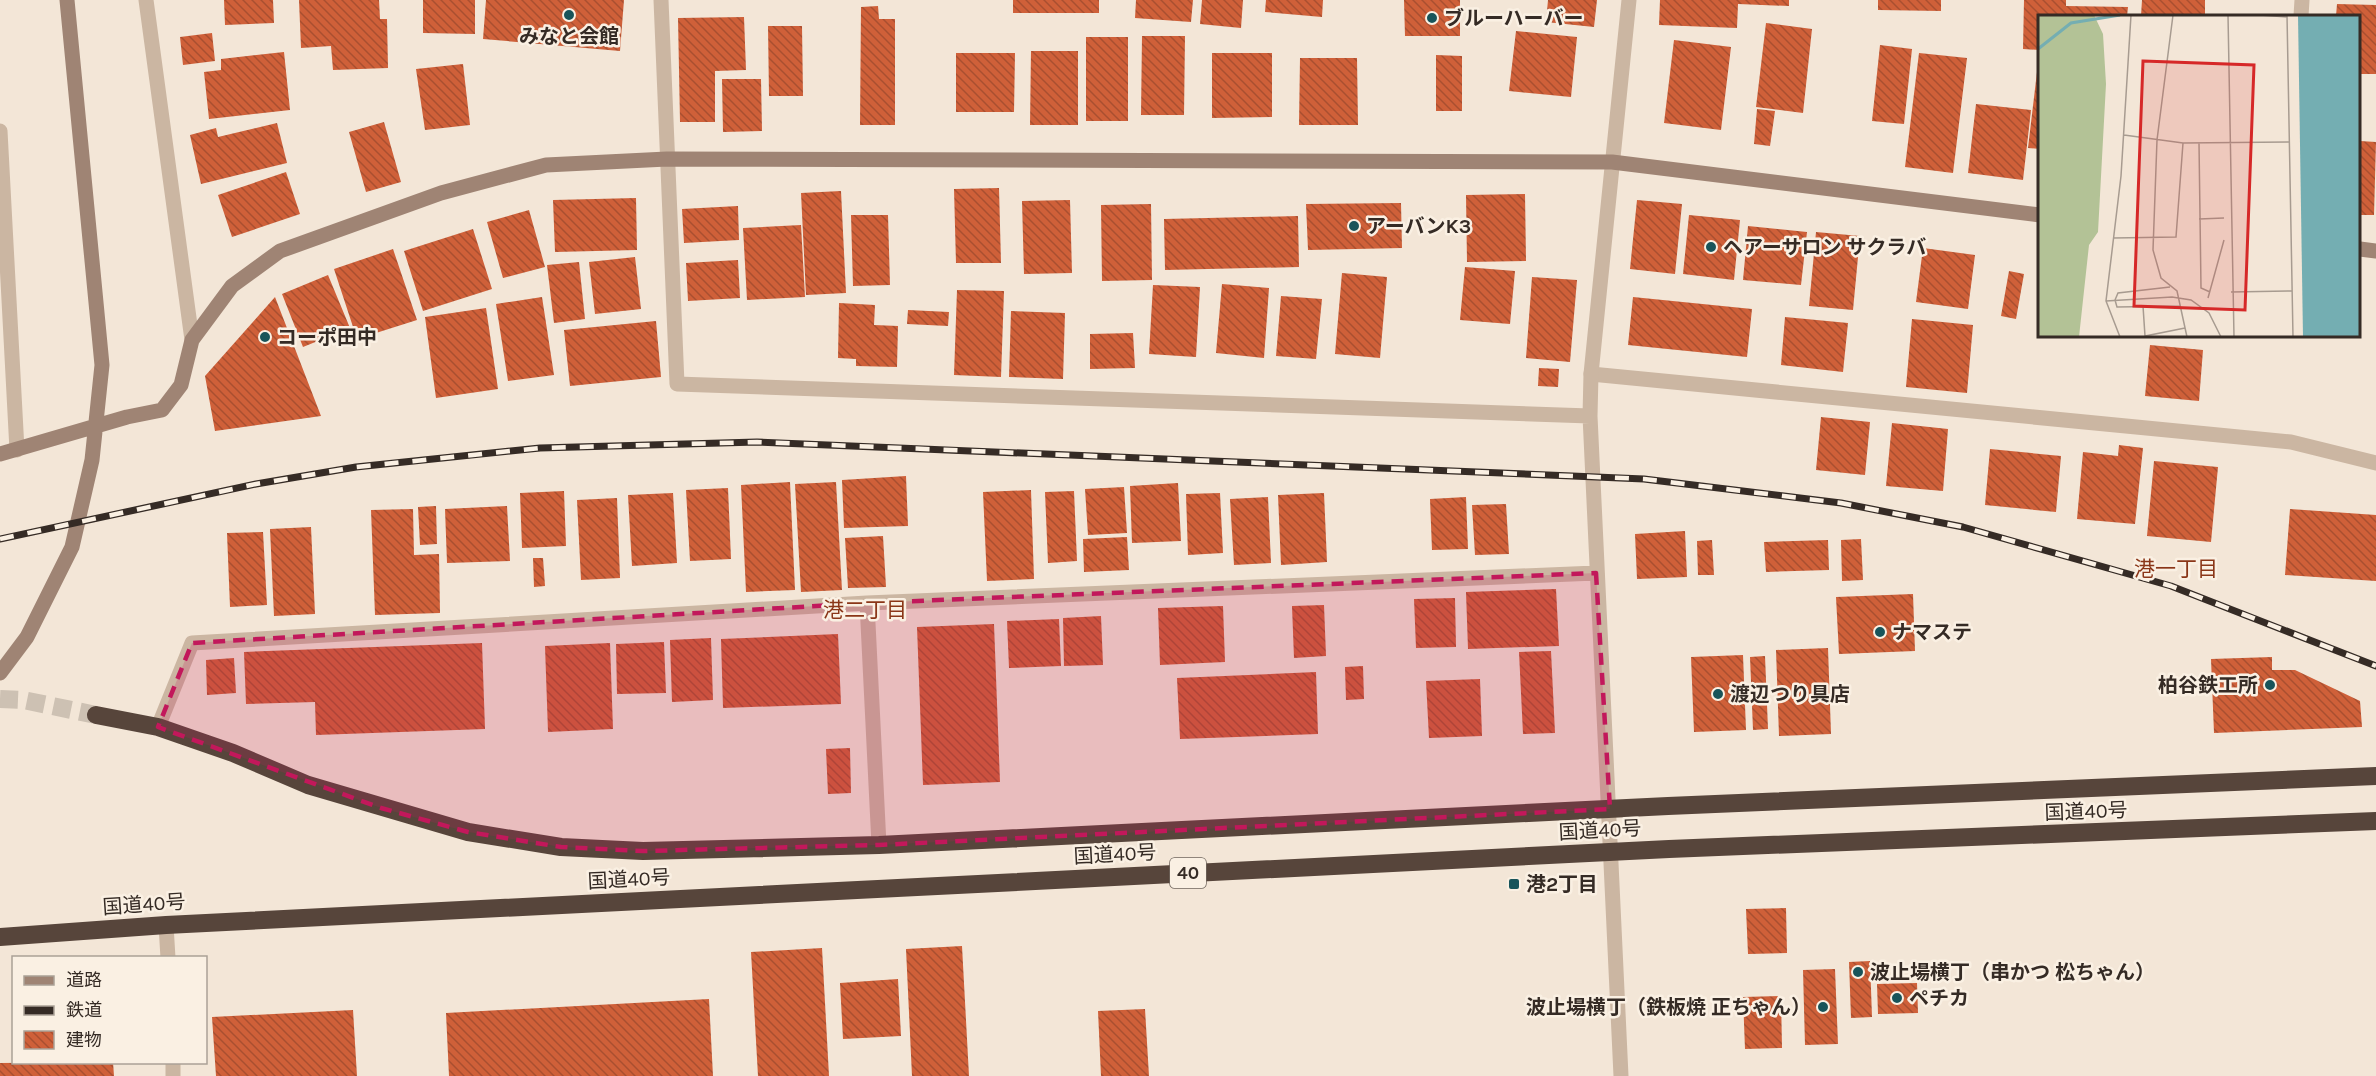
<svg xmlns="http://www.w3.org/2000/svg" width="2376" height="1076" font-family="Karla,'Noto Sans JP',sans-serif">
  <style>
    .building { fill: url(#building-back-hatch) }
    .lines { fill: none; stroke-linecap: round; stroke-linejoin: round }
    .highway-tunnel { stroke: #cdc1b3; stroke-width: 18; stroke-dasharray: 18 9; stroke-linecap: butt }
    .lane { stroke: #cbb6a2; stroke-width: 15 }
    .street { stroke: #cbb6a2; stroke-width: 15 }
    .secondary { stroke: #9f8474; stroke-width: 15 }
    .highway { stroke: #57453b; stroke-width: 18 }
    .rail-casing { stroke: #352b25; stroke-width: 7 }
    .rail { stroke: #faf0e3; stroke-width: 4.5; stroke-dasharray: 14; stroke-linecap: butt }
    .marked { fill: #c2185b; fill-opacity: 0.2; stroke: #c2185b; stroke-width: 4.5; stroke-dasharray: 12 8; stroke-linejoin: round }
    .poi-dot { fill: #18545a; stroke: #faf0e3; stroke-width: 2 }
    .labels { text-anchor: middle; stroke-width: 5; stroke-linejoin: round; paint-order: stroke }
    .shield { fill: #faf0e3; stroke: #70665e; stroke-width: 1.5 }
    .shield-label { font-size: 18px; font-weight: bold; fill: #352b25 }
    .poi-label { font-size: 20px; font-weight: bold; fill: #352b25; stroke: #faf0e3; text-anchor: start }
    .street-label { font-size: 20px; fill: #352b25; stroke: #faf0e3 }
    .neighbourhood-label { font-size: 21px; fill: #8a3618; stroke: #faf0e3 }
    .inset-river { fill: none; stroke: #74aeb2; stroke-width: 3 }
    .inset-road { fill: none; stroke: #a79b90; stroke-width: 1.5 }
    .view { fill: #d62828; fill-opacity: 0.15; stroke: #d62828; stroke-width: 3 }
    .inset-edge { fill: none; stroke: #352b25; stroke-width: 3 }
  </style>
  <defs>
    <pattern id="building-back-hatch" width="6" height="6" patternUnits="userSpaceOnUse" patternTransform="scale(1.5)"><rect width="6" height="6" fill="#cf6039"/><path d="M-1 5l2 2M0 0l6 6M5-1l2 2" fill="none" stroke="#a94f30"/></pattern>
  </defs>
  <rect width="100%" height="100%" fill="#f3e6d7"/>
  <!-- building -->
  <path class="building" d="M224,0H273L274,23L225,25Z
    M299,0H379L380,19H387L388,68L333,70L331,46L301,48Z
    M423,0H475V34L423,33Z
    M486,0H624L620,51L483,39Z
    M1013,0H1099V13H1013Z
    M1136,0H1193L1191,22L1135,18Z
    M1202,0H1243L1241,28L1200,24Z
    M1266,0H1323L1322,17L1265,12Z
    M1404,0H1460V36H1405Z
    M1548,0H1597L1594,27L1546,22Z
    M1660,0H1789V6L1738,4L1737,28L1659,25Z
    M1878,0H1941V11L1878,10Z
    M2024,0H2066V6L2128,7L2127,16H2040V50L2023,49Z
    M2142,0H2205V16H2141Z
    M2337,4L2376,5V74H2360V16H2336Z
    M878,6L879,19H895V125H860L861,7Z
    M744,17L746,70L715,71V122H680L678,18Z
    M1766,23L1812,29L1803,113L1756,107Z
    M768,26H802L803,96H769Z
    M1516,31L1577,37L1571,97L1509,91Z
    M212,33L215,61L183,65L180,37Z
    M1142,36H1185L1184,115H1141Z
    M1086,37H1128V121H1086Z
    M1674,40L1731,47L1721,130L1664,123Z
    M1880,45L1912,49L1904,124L1872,121Z
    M1031,51H1078V125H1030Z
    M284,52L290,110L209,119L204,72L221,70V59Z
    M956,53H1015L1014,112H956Z
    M1212,53H1272V117L1212,118Z
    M1919,53L1967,58L1953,173L1905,167Z
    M1436,55L1462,56V111H1436Z
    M1300,58H1357L1358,125H1299Z
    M463,64L470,125L425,130L416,69Z
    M2037,72H2040V149L2028,148Z
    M722,79H761L762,131L723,132Z
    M1976,104L2031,110L2023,180L1968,173Z
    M1757,109L1775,111L1770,146L1754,144Z
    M384,122L401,182L366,192L349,132Z
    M277,123L287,163L201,184L190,135L216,128L218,137Z
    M2360,141L2376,142L2374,215H2360Z
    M286,172L300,214L232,237L218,195Z
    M999,188L1001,263H956L954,189Z
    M841,191L846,293L806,295L801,193Z
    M1525,194L1526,261L1467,262L1466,195Z
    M636,198L637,250L555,252L553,200Z
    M1070,200L1072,273L1024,274L1022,201Z
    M1637,200L1682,204L1675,274L1630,269Z
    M1401,203L1402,248L1308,250L1306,204Z
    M1151,204L1152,280L1102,281L1101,205Z
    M738,206L739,240L684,243L682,209Z
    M529,210L545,267L503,278L487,222Z
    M851,215H888L890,285L853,286Z
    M1689,215L1740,220L1734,280L1683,274Z
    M1298,216L1299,267L1165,270L1164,219Z
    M801,225L805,297L747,300L743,228Z
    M1748,226L1807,232L1801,285L1743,280Z
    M473,229L492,289L423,311L404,251Z
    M1816,232L1860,236L1853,310L1809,306Z
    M1923,248L1975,255L1968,309L1916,302Z
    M393,249L417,320L357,339L334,269Z
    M635,257L641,309L595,314L589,262Z
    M738,260L740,298L688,301L686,263Z
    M579,262L585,319L554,323L547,265Z
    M1465,267L1515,271L1510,324L1460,320Z
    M2009,271L2024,274L2016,319L2001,316Z
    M1342,273L1387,277L1380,358L1335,354Z
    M328,275L350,328L303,347L282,294Z
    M1532,277L1577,280L1570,362L1526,358Z
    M1222,284L1269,288L1264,358L1216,353Z
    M1153,285L1200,287L1196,357L1149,354Z
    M957,290L1004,291L1001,377L954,375Z
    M1281,296L1322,299L1316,359L1276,356Z
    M275,297L321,416L215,431L205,376Z
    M542,297L554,375L508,381L496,304Z
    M1633,297L1752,309L1747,357L1628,345Z
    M839,303L875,305L874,325L898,326L897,367L856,366V359L838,358Z
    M486,308L498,389L436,398L425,317Z
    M908,310L949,312L948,326L907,324Z
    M1011,311L1065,313L1063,379L1009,377Z
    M1785,317L1848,323L1843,372L1781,365Z
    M1912,319L1973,325L1967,393L1906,387Z
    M656,321L661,377L570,386L564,330Z
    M1133,333L1135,368L1090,369V334Z
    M2150,345L2203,350L2199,401L2145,396Z
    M1539,368L1559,369L1558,387L1538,386Z
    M1821,417L1870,422L1865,475L1816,470Z
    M1892,423L1948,429L1943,491L1886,486Z
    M2119,445L2143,448L2135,524L2077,519L2083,452L2118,456Z
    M1990,449L2061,456L2056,512L1985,505Z
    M2154,461L2218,467L2211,542L2147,536Z
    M906,476L908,526L844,528L842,480Z
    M790,482L795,590L746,592L741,485Z
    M836,482L842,590L801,592L795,484Z
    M1178,483L1181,541L1132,543L1130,486Z
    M1124,487L1127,533L1088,535L1085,489Z
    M728,488L731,559L690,561L686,490Z
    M1031,490L1034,579L987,581L983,492Z
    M564,491L566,546L522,548L520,493Z
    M1074,491L1077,561L1048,563L1045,492Z
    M673,493L677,563L632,566L628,495Z
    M1220,493L1223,553L1188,555L1186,494Z
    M1324,493L1327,562L1281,565L1278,495Z
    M1268,497L1271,563L1234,565L1230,499Z
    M1466,497L1468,549L1432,550L1430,499Z
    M617,498L620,578L581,580L577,500Z
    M1506,504L1509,554L1475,555L1472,505Z
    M436,506L437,544L420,545L418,507Z
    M507,506L510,561L447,563L445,509Z
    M413,509L414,555L439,554L440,613L375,615L371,510Z
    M2290,509L2376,515V581L2285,575Z
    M311,527L315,614L274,616L270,529Z
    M1685,531L1687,577L1637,579L1635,534Z
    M263,532L267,605L230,607L227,533Z
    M883,536L886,587L848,588L845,538Z
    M1127,537L1129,570L1084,572L1083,539Z
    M1861,539L1863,580L1842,581L1841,540Z
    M1712,540L1714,575H1698L1697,541Z
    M1828,540L1829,570L1766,572L1764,542Z
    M533,558H543L545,586L534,587Z
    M1556,589L1559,646L1468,649L1466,592Z
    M1913,594L1915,651L1839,654L1836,597Z
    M1455,598L1456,647L1416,648L1414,599Z
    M1324,605L1326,656L1294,658L1292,606Z
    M1223,606L1225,662L1160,665L1158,608Z
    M1101,616L1103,665L1064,666L1063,618Z
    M1059,619L1061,666L1009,668L1007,621Z
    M994,624L1000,782L923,785L917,627Z
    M838,634L841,704L723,708L721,639Z
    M711,638L713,700L672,702L670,640Z
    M664,642L666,693L617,694L616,644Z
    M482,643L485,729L316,735L315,702L246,704L244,652Z
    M610,643L613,729L548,732L545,646Z
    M1828,648L1831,734L1779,736L1776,650Z
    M1551,651L1555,733L1523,734L1519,652Z
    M1743,655L1746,730L1694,732L1691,657Z
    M1765,656L1768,729L1753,730L1750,657Z
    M2272,657V670H2295L2360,701L2362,727L2214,733L2211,659Z
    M234,658L236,693L207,695L206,660Z
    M1363,666L1364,699L1346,700L1345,667Z
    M1316,672L1318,734L1180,739L1177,678Z
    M1480,679L1482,736L1429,738L1426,681Z
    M850,748L851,793L828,794L826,749Z
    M1786,908L1787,953L1748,954L1746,909Z
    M962,946L969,1076H912L906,949Z
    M822,948L829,1076H758L751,952Z
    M1870,961L1872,1017L1851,1018L1849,962Z
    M1835,969L1838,1044L1805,1045L1803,970Z
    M898,979L901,1036L843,1039L840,983Z
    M1917,983L1918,1013L1878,1014L1877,984Z
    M1781,996L1782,1048L1745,1049L1743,997Z
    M709,999L713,1076H449L446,1013Z
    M1145,1009L1149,1076H1101L1098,1011Z
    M353,1010L357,1076H216L212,1017Z
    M113,1062L114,1076H0V1063Z"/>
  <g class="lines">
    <!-- highway-tunnel -->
    <path class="highway-tunnel" d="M0,699L23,700L96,715"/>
    <!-- lane -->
    <path class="lane" d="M2301,16L2302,0
      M1591,374L2291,442L2376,463"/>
    <!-- street -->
    <path class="street" d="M146,0L192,340
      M661,0L677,384L1590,416
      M0,131L17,450
      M867,603L879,845
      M158,727L192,643L867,603L1596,573
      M166,925L168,958
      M173,1062V1076
      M1621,1076L1590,416L1591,374L1629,0"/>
    <!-- secondary -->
    <path class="secondary" d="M2360,249L2376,251
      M0,454L127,417L162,410L181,385L192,340L232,286L280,251L441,193L546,165L667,159L1612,162L2040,215
      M0,673L27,637L72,547L92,460L102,365L67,0"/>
    <!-- highway -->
    <path class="highway" d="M96,715L158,727L233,753L308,785L468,832L561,847L643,851L879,845L1668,806L2376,776
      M0,937L166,925L1669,849L2376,821"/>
    <!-- rail casing -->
    <g class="rail-casing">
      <path id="rail" d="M0,539L256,484L356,467L540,448L757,442L1644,479L1841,503L1963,527L2171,586L2376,666"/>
    </g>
    <!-- rail -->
    <use href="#rail" class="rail"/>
  </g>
  <!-- marked area -->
  <path class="marked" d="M1596,573L1610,809L879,845L643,851L561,847L468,832L381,808L158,727L192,643L867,603Z"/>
  <!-- markers -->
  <g class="poi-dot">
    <circle cx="569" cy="15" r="6"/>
    <circle cx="1432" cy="18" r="6"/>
    <circle cx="1354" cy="226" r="6"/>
    <circle cx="1711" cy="247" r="6"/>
    <circle cx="265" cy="337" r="6"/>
    <circle cx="1880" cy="632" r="6"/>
    <circle cx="2270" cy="685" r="6"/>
    <circle cx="1718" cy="694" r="6"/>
    <rect x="1508" y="878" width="12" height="12" rx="3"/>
    <circle cx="1858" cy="972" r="6"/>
    <circle cx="1897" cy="998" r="6"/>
    <circle cx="1823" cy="1007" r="6"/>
  </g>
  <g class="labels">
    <!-- shield labels -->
    <rect class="shield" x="1170" y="858" width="36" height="30" rx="4.5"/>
    <g class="shield-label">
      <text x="1188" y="879">40</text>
    </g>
    <!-- poi labels -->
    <g class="poi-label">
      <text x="1444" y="25">ブルーハーバー</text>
      <text x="569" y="43" text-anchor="middle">みなと会館</text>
      <text x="1366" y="233">アーバンK3</text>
      <text x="1723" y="254">ヘアーサロン サクラバ</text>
      <text x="277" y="344">コーポ田中</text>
      <text x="1892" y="639">ナマステ</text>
      <text x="2258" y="692" text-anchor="end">柏谷鉄工所</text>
      <text x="1730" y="701">渡辺つり具店</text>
      <text x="1526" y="891">港2丁目</text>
      <text x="1870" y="979">波止場横丁（串かつ 松ちゃん）</text>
      <text x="1909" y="1005">ペチカ</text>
      <text x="1811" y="1014" text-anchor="end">波止場横丁（鉄板焼 正ちゃん）</text>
    </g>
    <!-- street labels -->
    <g class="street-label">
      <text transform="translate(2086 811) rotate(-2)" y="7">国道40号</text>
      <text transform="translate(1600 830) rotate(-3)" y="7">国道40号</text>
      <text transform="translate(1115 854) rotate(-3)" y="7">国道40号</text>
      <text transform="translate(629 879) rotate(-3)" y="7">国道40号</text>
      <text transform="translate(144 904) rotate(-4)" y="7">国道40号</text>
    </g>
    <!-- neighbourhood labels -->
    <g class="neighbourhood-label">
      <text x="2176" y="576">港一丁目</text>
      <text x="865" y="617">港二丁目</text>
    </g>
  </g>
  <!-- overview -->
  <g transform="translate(2038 15)">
    <rect width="322" height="322" fill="#f3e6d7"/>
    <path d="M0,0H56L65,19L68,69L60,217L51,230L41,322H0Z" fill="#b3c296"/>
    <path d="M260,0H322V322H265Z" fill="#74aeb2"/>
    <path class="inset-river" d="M0,34L33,8L82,0"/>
    <path class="inset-road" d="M135,0L119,125L115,235L123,263L139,276L149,322M190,0L196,322M222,0L249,2M249,0L255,322M86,120L145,128L251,127M161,128L163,273L172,277M161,204L186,203M75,223L138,222L145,128M132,272L80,278L77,285L79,292L142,291M193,277L254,276M170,283L186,225M68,286L134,282L153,285L171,298L183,322M105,291L107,321L147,313M82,322L68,286L83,161L93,0"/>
    <path class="view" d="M105,46L216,50L207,295L96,291Z"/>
    <rect width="322" height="322" class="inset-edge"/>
  </g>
  <!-- legend -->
  <rect x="12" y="956" width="195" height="108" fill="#faf0e3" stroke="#aba197" stroke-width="1.5"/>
  <rect x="24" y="976" width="30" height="9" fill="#9f8474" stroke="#aba197" stroke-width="1.5"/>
  <text x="66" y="986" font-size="18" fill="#352b25">道路</text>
  <rect x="24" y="1006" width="30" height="9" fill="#352b25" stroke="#aba197" stroke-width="1.5"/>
  <text x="66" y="1016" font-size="18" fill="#352b25">鉄道</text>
  <rect x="24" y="1031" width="30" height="18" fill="url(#building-back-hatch)" stroke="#aba197" stroke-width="1.5"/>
  <text x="66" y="1046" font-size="18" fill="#352b25">建物</text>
</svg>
